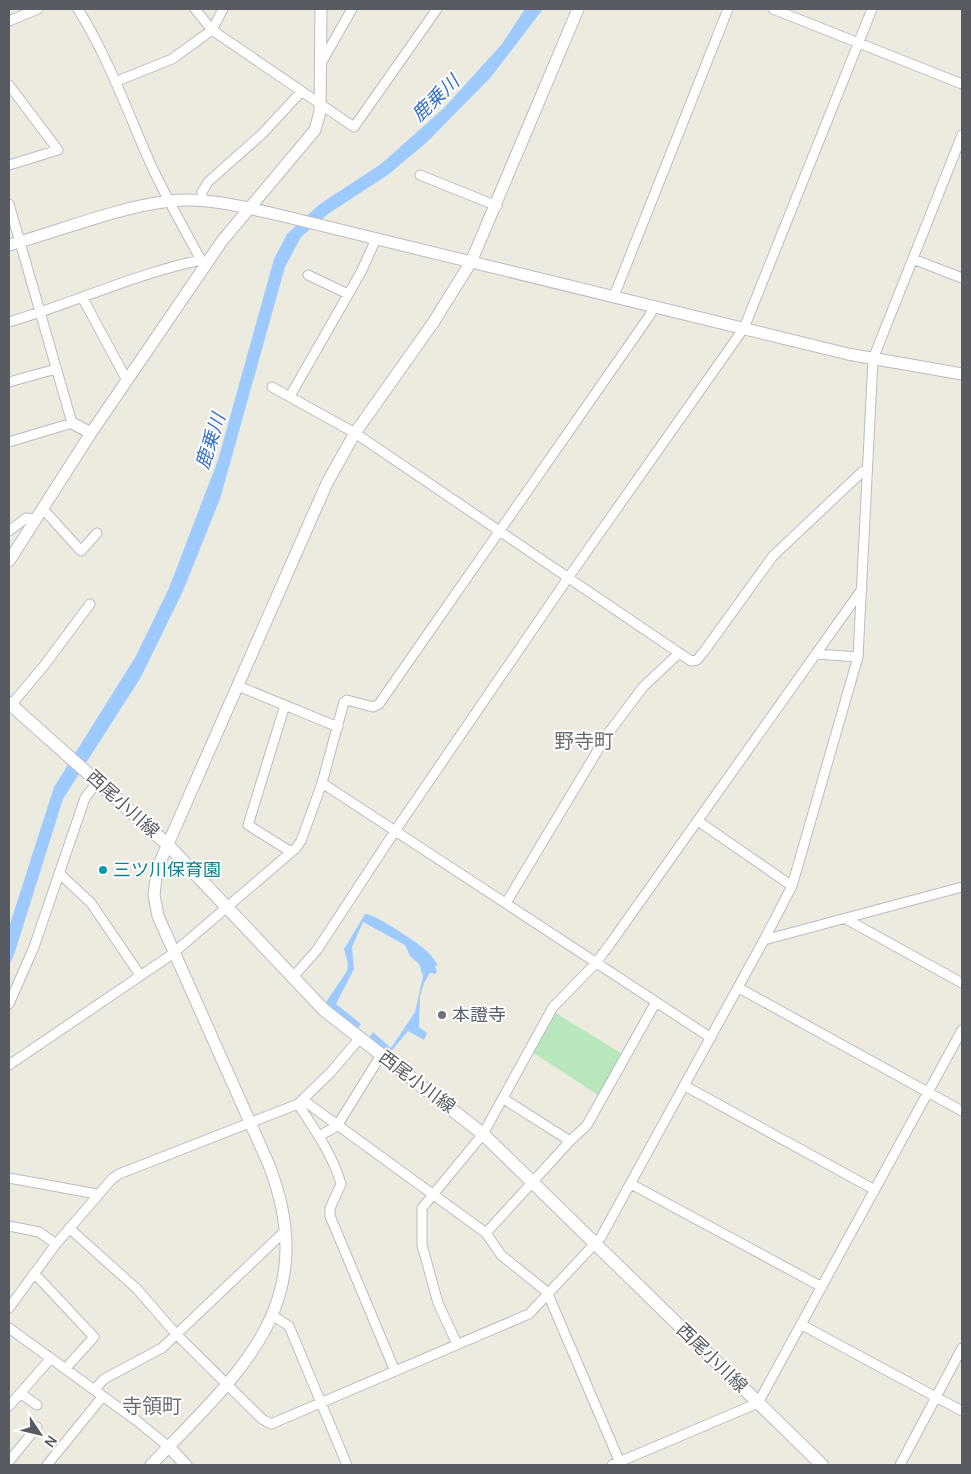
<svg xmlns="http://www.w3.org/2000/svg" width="971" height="1474" font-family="Manrope,'Noto Sans JP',sans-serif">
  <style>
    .green { fill: #b9e7bd }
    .water { fill: #9dcbff }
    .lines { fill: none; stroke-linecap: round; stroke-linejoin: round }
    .minor-casing { stroke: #babcc2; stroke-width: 11 }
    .tertiary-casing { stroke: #babcc2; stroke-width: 13 }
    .secondary-casing { stroke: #babdc5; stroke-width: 14 }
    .minor { stroke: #fff; stroke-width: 9 }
    .tertiary { stroke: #fff; stroke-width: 11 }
    .secondary { stroke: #fff; stroke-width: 12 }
    .culture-dot { fill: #0f9aa8; stroke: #fff; stroke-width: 2 }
    .worship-dot { fill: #6b7280; stroke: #fff; stroke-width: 2 }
    .labels { text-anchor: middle; stroke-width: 4; stroke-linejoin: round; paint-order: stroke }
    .street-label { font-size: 18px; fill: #585b62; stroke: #fff }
    .culture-label { font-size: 18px; fill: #0d838f; stroke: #fff; text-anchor: start }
    .worship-label { font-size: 18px; fill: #5b616d; stroke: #fff; text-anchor: start }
    .water-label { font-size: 19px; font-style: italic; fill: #3972c9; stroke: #fff }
    .quarter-label { font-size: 20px; fill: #696d74; stroke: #fff }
  </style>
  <rect width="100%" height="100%" fill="#edebdf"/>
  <!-- green -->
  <path class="green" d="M554,1012L624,1055L601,1097L532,1052Z"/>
  <!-- water -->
  <path class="water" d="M525,9H543L491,77L427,142L389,174L328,214L301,237L285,267L220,499L183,591L141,677L63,799L15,952L9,966V927L54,787L136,656L169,588L218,460L274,259L287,234L320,204L381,164L444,108L502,44Z
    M365,914C376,914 420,944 429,953C433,957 435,962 438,965L435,966L437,971L435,974L430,973L424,983L420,996L419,1027L427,1033L424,1040L408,1031L390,1053L369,1038L373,1032L391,1048L415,1012L423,976L419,964L410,956L405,945L363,922L352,947L354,969L336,1004L361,1024L356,1031L326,1002L347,971L348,964L344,949Z"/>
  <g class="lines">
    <!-- minor casing -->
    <g class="minor-casing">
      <path id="minor" d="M78,9C108,57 128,113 151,165C166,197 184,229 201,260L206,264
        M195,9L212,30L354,127L437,9
        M773,9L962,84
        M9,21L38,9
        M320,65L352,9
        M115,82L172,59L212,30L223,9
        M9,85L58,150L9,165
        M420,175L497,206
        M202,201V192L208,182L262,134L301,92
        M9,204L72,423L9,442
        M913,259L962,278
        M308,275L348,294
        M614,296L728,9
        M82,297L124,375L128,379
        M9,322C74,303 134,274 201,260
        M9,382L56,369
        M272,387L355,433L691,661L697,660L705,650L773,556L862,472L867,470
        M290,396L361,272L376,239
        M43,509L81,551L97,533
        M9,531L26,518L35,519
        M816,654L858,657
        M238,686L338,727
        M11,705L43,667L90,604
        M285,705L248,825L291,852
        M322,783L711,1038
        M698,821L792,886
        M59,873L91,903L140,975
        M506,903L607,735L643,687L678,654
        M846,919L962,983
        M764,940L962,887
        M292,978L317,950L395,831L568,578L744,328L872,9
        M739,988L962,1111
        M9,1004L34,947L85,798L98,781
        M9,1065L171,955L296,848L301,841L322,783L344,702L347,700L373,707L379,704L650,315L654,306
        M685,1086L875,1190
        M303,1100L486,1233L501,1255L547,1292L621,1465
        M298,1104C314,1129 333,1155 341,1184L330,1208V1216L395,1371
        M319,1136L337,1126L381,1055
        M570,1141L587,1125L656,1002
        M9,1178L97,1194
        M631,1184L822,1287
        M9,1226L39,1232L56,1244
        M69,1228L137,1289L176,1334L262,1419L271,1424L529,1314L601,1237L764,940L792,886L858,657L873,359L962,135
        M486,1233L570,1141L504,1099
        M34,1273L94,1337L65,1369
        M9,1308L56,1244L112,1179L119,1174L298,1104L331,1072L359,1039
        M272,1315L289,1326L347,1465
        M802,1325L962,1411
        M9,1328L137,1421L169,1447
        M457,1344L438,1303L422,1245V1208L483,1134L553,1007L595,964L610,944L862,589
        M94,1390L104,1379L162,1348L285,1231
        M20,1393L37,1405
        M9,1406L51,1358
        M10,1460L37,1427
        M47,1465L103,1396
        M612,1465L758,1403L962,1030
        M900,1465L962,1348"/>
    </g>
    <!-- tertiary casing -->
    <g class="tertiary-casing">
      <path id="tertiary" d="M9,245C60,231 118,207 170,201C207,197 244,207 279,215L848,354L962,374
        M72,423L91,433
        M9,561L91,433L222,241L315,130L320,112L321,9
        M169,1447L186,1465
        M151,1465C239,1373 323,1305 269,1165L158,916L154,895L157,869L327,483L355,433L433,323L471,262L578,9"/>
    </g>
    <!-- secondary casing -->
    <g class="secondary-casing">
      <path id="secondary" d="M9,703L167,844L324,1010L483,1134L822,1465"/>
    </g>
    <!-- minor -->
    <use href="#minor" class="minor"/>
    <!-- tertiary -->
    <use href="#tertiary" class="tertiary"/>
    <!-- secondary -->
    <use href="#secondary" class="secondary"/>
  </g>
  <!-- markers -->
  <circle class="culture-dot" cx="103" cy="870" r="5"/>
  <circle class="worship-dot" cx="442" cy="1015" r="5"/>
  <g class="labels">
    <!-- street labels -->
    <g class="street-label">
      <text transform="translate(123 804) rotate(42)" y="6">西尾小川線</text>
      <text transform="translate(417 1082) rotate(37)" y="6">西尾小川線</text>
      <text transform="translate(712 1358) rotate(44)" y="6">西尾小川線</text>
    </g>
    <!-- culture labels -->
    <g class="culture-label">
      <text x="113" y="876">三ツ川保育園</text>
    </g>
    <!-- worship labels -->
    <g class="worship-label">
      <text x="452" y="1021">本證寺</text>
    </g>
    <!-- water labels -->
    <g class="water-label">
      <text transform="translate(435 98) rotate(-44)" y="7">鹿乗川</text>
      <text transform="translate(210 441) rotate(-72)" y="7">鹿乗川</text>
    </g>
    <!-- quarter labels -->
    <g class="quarter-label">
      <text x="584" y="748">野寺町</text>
      <text x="152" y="1413">寺領町</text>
    </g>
  </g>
  <!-- border -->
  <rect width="971" height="1474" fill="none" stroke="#585b62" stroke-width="20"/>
  <!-- north arrow -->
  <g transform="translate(40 1434) rotate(125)" stroke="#ffffff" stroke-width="4" paint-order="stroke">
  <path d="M0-4L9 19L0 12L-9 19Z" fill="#585b62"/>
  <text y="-8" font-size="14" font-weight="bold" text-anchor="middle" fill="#585b62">N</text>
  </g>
</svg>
